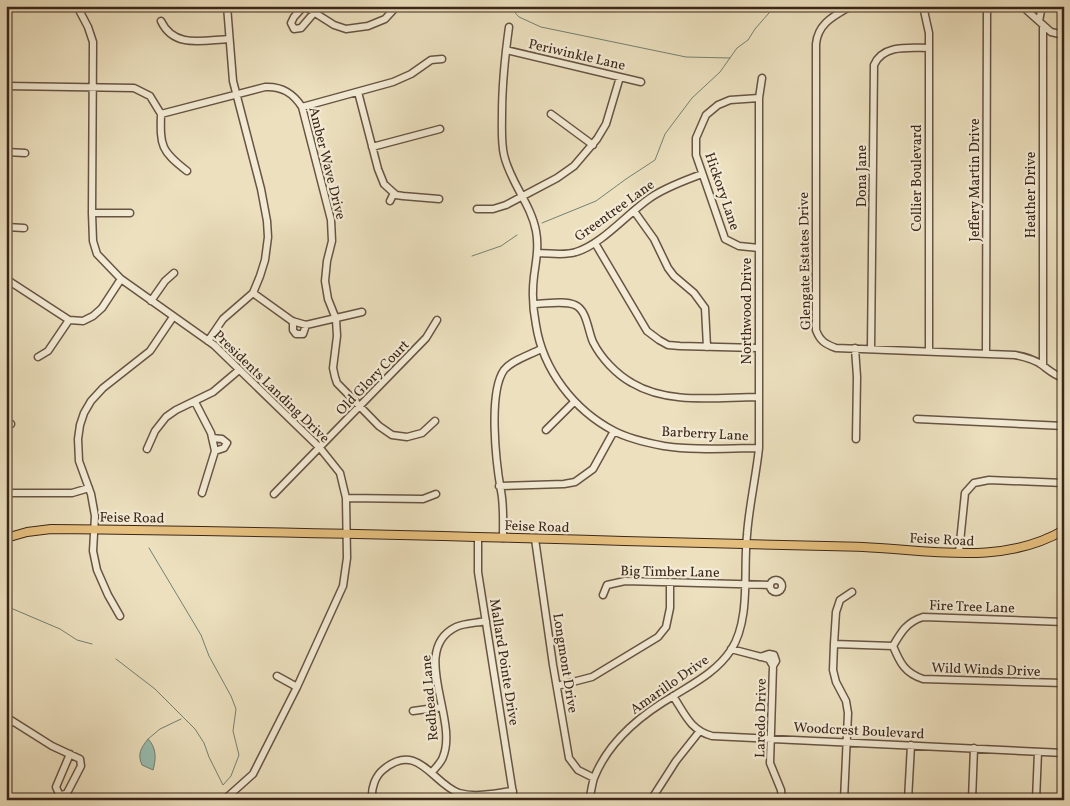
<svg xmlns="http://www.w3.org/2000/svg" width="1070" height="806" font-family="Vollkorn,serif">
  <style>
    .water { fill: #99bdb0; stroke: #738174 }
    .lines { fill: none; stroke-linecap: round; stroke-linejoin: round }
    .stream { stroke: #738174; stroke-width: 1 }
    .minor-casing { stroke: #675443; stroke-width: 9 }
    .major-casing { stroke: #3b261a; stroke-width: 10 }
    .minor { stroke: #f3ebd5; stroke-width: 6 }
    .major { stroke: #e6c07f; stroke-width: 8 }
    .labels { text-anchor: middle; stroke-width: 4.5; stroke-linejoin: round; paint-order: stroke }
    .street-label { font-size: 14px; fill: #3b261a; stroke: #f3ebd5 }
  </style>
  <rect width="100%" height="100%" fill="#ece0be"/>
  <filter id="stains"><feTurbulence type="fractalNoise" baseFrequency=".004" numOctaves="4"/><feColorMatrix values="0 0 0 0 .2 0 0 0 0 .09 0 0 0 0 .02 0 0 0 .5 -.17"/></filter>
  <radialGradient id="worn" r=".72"><stop offset=".6" stop-color="#630" stop-opacity="0"/><stop offset="1" stop-color="#630" stop-opacity=".3"/></radialGradient>
  <!-- water -->
  <path class="water" d="M148,739C157,748 156,760 153,770L142,765C137,754 141,748 148,739Z"/>
  <g class="lines">
    <!-- stream -->
    <path class="stream" d="M509,6L519,17L541,27L686,57L730,58
      M542,223L596,201L626,179L655,160L665,134L692,98L720,72L737,48L748,40L755,29L775,6
      M472,256L501,246L517,235
      M6,606L60,629L77,640L92,644
      M116,659L155,689L195,729L204,743L209,757L223,785L231,776L239,755L233,731L236,709L231,696L209,656L201,635L149,548
      M148,739L160,729L181,719
      M270,800L273,796"/>
    <!-- minor casing -->
    <g class="minor-casing">
      <path id="minor" d="M75,6L78,8L88,27L93,42L92,213L93,241L97,254L121,279L214,345L320,448L340,473L346,498L347,558L343,586L297,687L253,774L224,800
        M304,6L334,25L346,29L368,26L385,19L397,6
        M304,6L294,17L291,23L294,29L301,28L313,14
        M851,6C834,16 818,23 816,44V330C820,341 825,344 836,348L1015,355C1025,357 1034,359 1042,365C1050,371 1055,376 1064,378
        M923,6L929,33V351
        M1022,6L1051,32L1064,35
        M161,21C174,49 204,40 229,39
        M1039,21L1042,6
        M1043,25V365
        M509,27C505,56 502,84 502,114C502,127 501,142 504,155C510,182 531,204 536,231C539,247 536,261 534,276C532,292 533,310 536,325C543,370 574,410 614,431C629,439 648,443 664,446C695,451 728,448 759,448
        M506,50L641,82
        M6,86L134,88L150,96L161,114L265,87C282,86 293,93 302,107L331,220L332,241L327,261L325,281L328,299L336,319L337,336L333,368L335,377L337,383L379,426L392,435L407,437L422,433L435,421
        M358,92L378,169L384,184L396,195L403,196L439,199
        M302,107L393,82L411,74L431,60L442,59
        M161,114C160,146 161,151 187,171
        M551,114L593,145
        M372,147L440,129
        M6,152L25,153
        M390,201L394,193
        M477,209H493L506,205L557,178L574,166L597,139L606,124L620,77
        M634,211L654,239L668,268L674,276L694,293L705,308L707,347
        M92,213H130
        M6,227L24,228
        M595,243L647,331L659,340L668,345L680,346L758,348
        M759,248L739,246L725,239L696,155V138L706,115L718,105L730,100L759,98
        M538,253C550,253 564,256 576,252C601,245 628,213 650,198C666,187 684,181 702,174
        M6,279L69,320L83,321L93,316L102,308L121,279
        M253,293L292,321L306,325L362,312
        M151,301L165,281L174,273
        M534,304C546,304 564,300 575,305C587,310 588,331 593,342C601,358 616,374 632,383C669,405 717,397 759,397
        M293,321V330L296,334H303L306,325
        M208,341L223,319L253,293L260,276L265,260L268,237L267,221L261,189L233,81L227,6
        M855,348L857,377L856,439
        M871,348L874,65C883,44 910,48 929,48
        M986,354L987,6
        M38,357L48,351L69,320
        M195,402L211,433L215,451L202,493
        M917,419L1064,426
        M6,424H11
        M546,430L574,402
        M212,438L222,439L227,443L224,448L215,451
        M147,449L155,431L166,417L176,410L213,392L239,370
        M499,486L564,484L575,482L593,469L614,431
        M6,493H72L89,488
        M274,494L426,338L437,320
        M346,498L423,499L436,494
        M478,537V572L514,800
        M503,538C503,522 504,506 501,491C496,463 488,393 504,370C512,360 530,355 541,349
        M535,539L553,665L569,758L578,770L594,778
        M959,552L965,493L974,483L989,480L1064,483
        M770 586a6 6 0 1 1 12 0a6 6 0 1 1-12 0Z
        M603,595L607,585L625,581L770,585
        M120,616L108,595L97,570L93,551L95,516L91,494L79,461L78,439L80,425L84,413L91,401L103,388L150,351L173,317
        M834,644L893,646C900,663 905,673 923,679L1064,683
        M893,646C901,632 907,622 923,617L1064,622
        M731,649L769,659L773,666L770,763L781,790L782,800
        M760,657L769,654L774,655L776,661L773,666
        M277,676L297,687
        M557,686L592,677L658,637L666,627L670,608V582
        M673,696C685,714 690,730 712,736L1064,753
        M413,711L442,707
        M6,717L52,746L80,759L81,766L67,793L63,795L59,794L56,787L70,754
        M6,728L11,720
        M432,772C436,767 441,763 443,757C459,719 409,650 456,627C464,623 477,623 486,621
        M372,800C371,788 375,776 384,769C418,741 433,784 459,793C476,798 495,793 513,791
        M589,800C591,793 592,784 594,778C609,740 642,714 675,695C696,682 717,671 731,650C751,619 743,571 747,535C749,506 756,477 759,448V98L762,78
        M651,800L676,761L699,732
        M844,800L848,713L846,701L836,682L833,670L834,644L836,612L840,600L852,592
        M908,800L911,745
        M972,800L974,748
        M1036,800L1038,752"/>
    </g>
    <!-- major casing -->
    <g class="major-casing">
      <path id="major" d="M6,538L27,532L51,529C255,531 460,536 664,542C731,544 797,545 863,547C930,550 1003,566 1064,530"/>
    </g>
    <!-- minor -->
    <use href="#minor" class="minor"/>
    <!-- major -->
    <use href="#major" class="major"/>
  </g>
  <g class="labels">
    <!-- street labels -->
    <g class="street-label">
      <text transform="translate(577 54) rotate(13)" y="5">Periwinkle Lane</text>
      <text transform="translate(328 163) rotate(76)" y="5">Amber Wave Drive</text>
      <text transform="translate(861 176) rotate(-90)" y="5">Dona Jane</text>
      <text transform="translate(916 178) rotate(-90)" y="5">Collier Boulevard</text>
      <text transform="translate(974 180) rotate(-90)" y="5">Jeffery Martin Drive</text>
      <text transform="translate(723 191) rotate(71)" y="5">Hickory Lane</text>
      <text transform="translate(1030 195) rotate(-90)" y="5">Heather Drive</text>
      <text transform="translate(614 210) rotate(-36)" y="5">Greentree Lane</text>
      <text transform="translate(804 261) rotate(-91)" y="5">Glengate Estates Drive</text>
      <text transform="translate(746 311) rotate(-90)" y="5">Northwood Drive</text>
      <text transform="translate(372 377) rotate(-46)" y="5">Old Glory Court</text>
      <text transform="translate(272 386) rotate(44)" y="5">Presidents Landing Drive</text>
      <text transform="translate(705 433) rotate(3)" y="5">Barberry Lane</text>
      <text transform="translate(132 517) rotate(1)" y="5">Feise Road</text>
      <text transform="translate(537 526) rotate(2)" y="5">Feise Road</text>
      <text transform="translate(942 539) rotate(3)" y="5">Feise Road</text>
      <text transform="translate(670 571) rotate(1)" y="5">Big Timber Lane</text>
      <text transform="translate(972 606) rotate(2)" y="5">Fire Tree Lane</text>
      <text transform="translate(505 662) rotate(81)" y="5">Mallard Pointe Drive</text>
      <text transform="translate(566 663) rotate(81)" y="5">Longmont Drive</text>
      <text transform="translate(986 669) rotate(2)" y="5">Wild Winds Drive</text>
      <text transform="translate(669 684) rotate(-35)" y="5">Amarillo Drive</text>
      <text transform="translate(429 698) rotate(-95)" y="5">Redhead Lane</text>
      <text transform="translate(760 718) rotate(-89)" y="5">Laredo Drive</text>
      <text transform="translate(859 730) rotate(3)" y="5">Woodcrest Boulevard</text>
    </g>
  </g>
  <!-- margin -->
  <rect width="1070" height="806" fill="none" stroke="#ece0be" stroke-width="25"/>
  <rect x="8" y="8" width="1055" height="791" fill="none" stroke="#3b261a" stroke-width="2.5"/>
  <rect x="12" y="12" width="1045" height="781" fill="none" stroke="#3b261a"/>
  <rect width="100%" height="100%" filter="url(#stains)"/>
  <rect width="100%" height="100%" fill="url(#worn)"/>
</svg>
